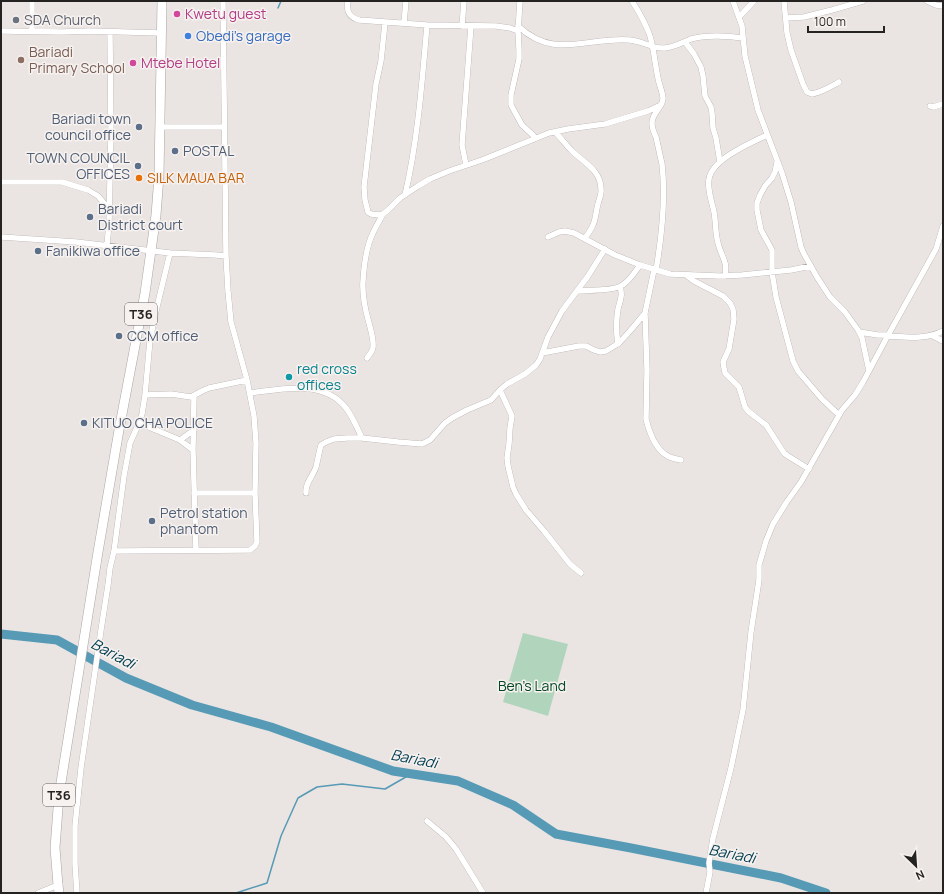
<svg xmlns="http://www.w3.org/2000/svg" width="944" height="894" font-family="Manrope,sans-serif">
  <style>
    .green { fill: #b1d5bc }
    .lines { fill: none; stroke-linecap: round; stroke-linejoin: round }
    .stream { stroke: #569ab6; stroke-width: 1.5 }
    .river { stroke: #569ab6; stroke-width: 9 }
    .minor-casing { stroke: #aaa5a2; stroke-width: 6 }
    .trunk-casing { stroke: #aaa5a2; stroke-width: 10 }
    .minor { stroke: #fff; stroke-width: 5.5 }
    .trunk { stroke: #fff; stroke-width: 9 }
    .hotel-dot { fill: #d1479c; stroke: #f7f2ef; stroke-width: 1.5 }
    .worship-dot { fill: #6b7280; stroke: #f7f2ef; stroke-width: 1.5 }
    .shop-dot { fill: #3f7fe0; stroke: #f7f2ef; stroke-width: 1.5 }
    .education-dot { fill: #8d6e63; stroke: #f7f2ef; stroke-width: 1.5 }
    .service-dot { fill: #5c6f8a; stroke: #f7f2ef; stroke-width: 1.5 }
    .food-dot { fill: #e8710a; stroke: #f7f2ef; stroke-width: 1.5 }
    .culture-dot { fill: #0f9aa8; stroke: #f7f2ef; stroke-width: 1.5 }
    .labels { text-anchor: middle; stroke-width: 3; stroke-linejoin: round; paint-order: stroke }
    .shield { fill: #f7f2ef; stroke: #646160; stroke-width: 1 }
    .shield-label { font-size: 13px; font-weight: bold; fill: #252322 }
    .hotel-label { font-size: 14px; fill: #b23c85; stroke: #f7f2ef; text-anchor: start }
    .worship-label { font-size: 14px; fill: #5b616d; stroke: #f7f2ef; text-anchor: start }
    .shop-label { font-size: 14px; fill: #366cbe; stroke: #f7f2ef; text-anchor: start }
    .education-label { font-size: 14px; fill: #785e54; stroke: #f7f2ef; text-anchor: start }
    .service-label { font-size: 14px; fill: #4e5e75; stroke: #f7f2ef; text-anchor: start }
    .food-label { font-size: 14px; fill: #c56008; stroke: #f7f2ef; text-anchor: start }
    .culture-label { font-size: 14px; fill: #0d838f; stroke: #f7f2ef; text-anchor: start }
    .park-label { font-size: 14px; fill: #004825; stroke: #f7f2ef }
    .water-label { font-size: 15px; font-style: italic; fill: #003e52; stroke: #f7f2ef }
  </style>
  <rect width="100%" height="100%" fill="#eae5e2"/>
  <!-- green -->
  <path class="green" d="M523,633L568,644L548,716L503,702Z"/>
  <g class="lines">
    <!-- stream -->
    <path class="stream" d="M278,8L281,1
      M236,893L267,883L281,836L298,798L317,787L342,784L385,789L411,774"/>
    <!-- river -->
    <path class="river" d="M1,634L57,640L126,678L192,705L271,727L393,771L458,781L513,805L556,834L631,848L781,878L826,893"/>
    <!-- minor casing -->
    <g class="minor-casing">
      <path id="minor" d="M32,1V31
        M348,1C346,11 349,17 359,20L427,25L496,26L510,28L518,31
        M520,1L518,31L519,50V59L511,95V105L522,125L536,138
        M632,1C639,12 646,24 650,36C654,50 655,64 658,78C659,85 663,92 663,99C662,108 652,113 652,123C652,128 654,133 656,137C658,146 660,155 662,164C666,200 662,235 656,270
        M733,1L742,26L745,56L758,110L782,173L791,202L801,247L804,254L817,277L830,297L845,312L858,330L862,338L869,371
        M784,1L787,33L791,50L803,84L807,92L812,94C822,92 830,87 839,82
        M927,1L936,5L943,6
        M739,17L754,1
        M786,18L804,17L832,10L863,1
        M385,23L381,61L376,84L364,187L365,200L368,212L371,214L379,215L383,214L388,210L400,198L418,186L430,179L449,171L482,160L549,133L568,129L605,124L648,111L661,105
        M404,23L406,1
        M462,26L464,1
        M518,26C555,61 588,36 630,40C642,41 653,49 665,48C675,47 683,42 691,39C706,35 728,36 743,38
        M1,31L62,32L89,31L161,33
        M685,42L694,54L701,67L703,76L705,96L711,107L712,113L713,128L716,138L720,162
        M930,106L933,107L943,104
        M160,127H224
        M555,132C561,138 566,145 572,151C583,162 601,170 601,189C602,194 599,199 598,204C596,211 596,218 593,225C591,230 588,234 585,238
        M777,162L775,172L772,178L765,186L760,195L757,203V210L761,230L772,250V272L776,297L793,361L798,371L822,399L839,415
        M466,165L462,145L471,26
        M1,182H62L88,190L98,196L109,209
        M405,195C418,139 422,82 427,25
        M1,237L76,242L170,253L216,255L226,256
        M548,237L559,232L565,231L574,233L615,255L640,265L670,274L718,276L742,275L791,270L811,266
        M107,245L109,224L111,133L110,32
        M686,275L694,281L723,296L730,303L733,309L734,319L729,349L723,362L724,368L725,373L739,387L745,407L748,411L766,425L784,453L788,456L809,469
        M725,276C728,260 721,257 718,243C715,233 716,222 714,212C712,202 707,190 709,179C712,159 751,143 767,135
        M577,291C588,290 613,291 621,286C629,282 635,272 640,265
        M645,313L647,370L646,419C649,431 655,448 666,455C670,458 676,459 681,460
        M859,332L878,335H888
        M931,335L943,341
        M888,336C906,337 926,340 943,331
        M618,344C616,332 616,321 618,309C620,301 623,295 620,287
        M542,353L579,346H586L594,350L600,352L606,351L619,343L630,331L645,313L654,270
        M367,358C369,355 373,351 373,347C374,340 371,331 369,323C365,309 362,295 363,281C364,265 366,247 373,233C376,226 380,220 383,214
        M500,390L512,416L510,428L509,444L507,458L508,466L513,487L516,494L526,510L544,531L570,564L581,573
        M250,393C281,389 324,379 346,408C353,417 357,428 362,438
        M145,395L171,394L191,397L202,391L209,388L247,380
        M194,396L193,450L196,550
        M139,423L180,440L193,450
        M180,440L194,430
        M194,493H255
        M306,493C305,483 313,476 316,467C318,459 319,452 321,445L326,442L334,439L347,438H362L398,442L422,444L430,440L445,423L452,418L467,410L491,400L500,390L507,384L525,374L536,365L540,359L548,337L562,311L588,276L605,249
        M114,551L250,550L255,546L257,542L255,493L256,443L254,416L247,380L231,322L228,291L226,256L223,1
        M427,821L446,837L456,849L483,893
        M38,893L58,885
        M77,893L75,864V826L81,768L101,630L108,585L110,568L114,551L124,476L130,443L139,423L142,414L145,395L150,340L156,311L170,253
        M706,893L710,872L709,863L713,838L731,768L743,710L751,632L759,580V565L766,541L773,524L786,503L801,482L842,410L855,395L863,382L886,339L936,249L943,226"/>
    </g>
    <!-- trunk casing -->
    <g class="trunk-casing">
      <path id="trunk" d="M59,893L58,885L55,848L59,795L98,552L119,430L145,293L156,215L159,176L162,1"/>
    </g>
    <!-- minor -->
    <use href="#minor" class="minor"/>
    <!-- trunk -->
    <use href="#trunk" class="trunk"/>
  </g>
  <!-- markers -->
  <g class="hotel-dot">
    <circle cx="177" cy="14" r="4"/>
    <circle cx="133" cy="63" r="4"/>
  </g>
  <circle class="worship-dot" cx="16" cy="20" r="4"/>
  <circle class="shop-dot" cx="188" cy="36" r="4"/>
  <circle class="education-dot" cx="21" cy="60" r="4"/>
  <g class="service-dot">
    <circle cx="139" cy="127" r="4"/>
    <circle cx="175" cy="151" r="4"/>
    <circle cx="138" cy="166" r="4"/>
    <circle cx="90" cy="217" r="4"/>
    <circle cx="38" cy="251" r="4"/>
    <circle cx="119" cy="336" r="4"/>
    <circle cx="84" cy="423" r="4"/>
    <circle cx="152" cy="521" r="4"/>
  </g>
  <circle class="food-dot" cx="139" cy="178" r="4"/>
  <circle class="culture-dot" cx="289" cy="377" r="4"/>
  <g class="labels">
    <!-- shield labels -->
    <g class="shield">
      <rect x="125" y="303" width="32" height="22" rx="3"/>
      <rect x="43" y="784" width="32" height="22" rx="3"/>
    </g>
    <g class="shield-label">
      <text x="141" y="319">T36</text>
      <text x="59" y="800">T36</text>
    </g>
    <!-- hotel labels -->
    <g class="hotel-label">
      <text x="185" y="19">Kwetu guest</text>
      <text x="141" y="68">Mtebe Hotel</text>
    </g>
    <!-- worship labels -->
    <g class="worship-label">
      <text x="24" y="25">SDA Church</text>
    </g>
    <!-- shop labels -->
    <g class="shop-label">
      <text x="196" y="41">Obedi's garage</text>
    </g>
    <!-- education labels -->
    <g class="education-label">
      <text x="29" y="57">Bariadi<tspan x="29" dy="16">Primary School</tspan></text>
    </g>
    <!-- service labels -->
    <g class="service-label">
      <text x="131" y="124" text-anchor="end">Bariadi town<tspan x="131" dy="16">council office</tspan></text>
      <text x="183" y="156">POSTAL</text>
      <text x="130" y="163" text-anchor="end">TOWN COUNCIL<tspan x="130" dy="16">OFFICES</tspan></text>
      <text x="98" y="214">Bariadi<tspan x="98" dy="16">District court</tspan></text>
      <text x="46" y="256">Fanikiwa office</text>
      <text x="127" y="341">CCM office</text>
      <text x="92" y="428">KITUO CHA POLICE</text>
      <text x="160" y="518">Petrol station<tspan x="160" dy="16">phantom</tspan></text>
    </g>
    <!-- food labels -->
    <g class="food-label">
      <text x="147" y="183">SILK MAUA BAR</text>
    </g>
    <!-- culture labels -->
    <g class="culture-label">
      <text x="297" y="374">red cross<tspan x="297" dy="16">offices</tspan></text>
    </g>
    <!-- park labels -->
    <g class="park-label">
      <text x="532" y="691">Ben's Land</text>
    </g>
    <!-- water labels -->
    <g class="water-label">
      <text transform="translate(113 654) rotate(28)" y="5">Bariadi</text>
      <text transform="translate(414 759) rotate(11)" y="5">Bariadi</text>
      <text transform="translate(732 854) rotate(11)" y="5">Bariadi</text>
    </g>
  </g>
  <!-- border -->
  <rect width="944" height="894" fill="none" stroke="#252322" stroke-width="4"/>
  <!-- north arrow -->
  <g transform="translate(916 866) rotate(155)" stroke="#f7f2ef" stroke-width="3" paint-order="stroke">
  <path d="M0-3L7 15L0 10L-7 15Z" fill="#252322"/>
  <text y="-6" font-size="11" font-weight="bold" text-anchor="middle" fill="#252322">N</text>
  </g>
  <!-- scale -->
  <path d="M808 26v6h76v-6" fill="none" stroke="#252322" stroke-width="2"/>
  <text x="814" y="26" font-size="12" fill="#252322" stroke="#f7f2ef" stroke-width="3" paint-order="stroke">100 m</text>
</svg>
